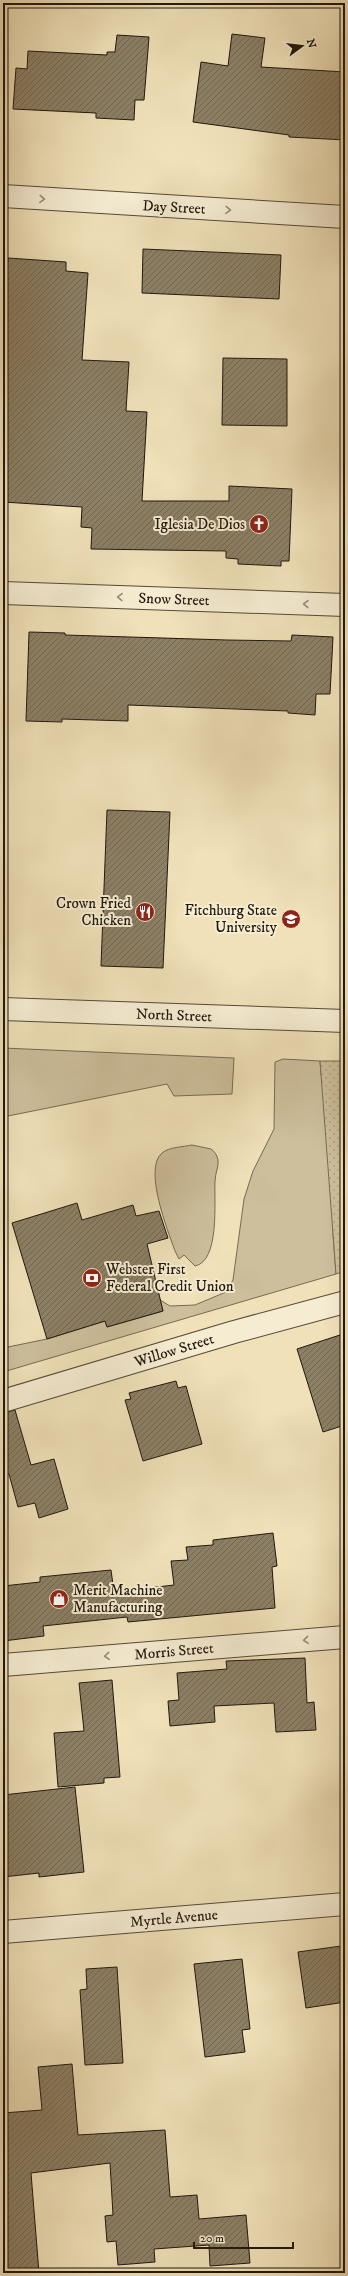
<svg xmlns="http://www.w3.org/2000/svg" width="348" height="2276" font-family="'IM FELL DW Pica',serif">
  <style>
    .grass { fill: #cdbf9c; stroke: #766b54 }
    .park { fill: url(#park-dots); stroke: #766b54 }
    .building { fill: url(#building-hatch); stroke: #20170c }
    .lines { fill: none; stroke-linecap: round; stroke-linejoin: round }
    .minor-casing { stroke: #544a37; stroke-width: 24 }
    .tertiary-casing { stroke: #544a37; stroke-width: 24 }
    .minor { stroke: #f5ecd2; stroke-width: 22 }
    .tertiary { stroke: #f5ecd2; stroke-width: 22 }
    .oneway { stroke: #958c79 }
    .labels { text-anchor: middle; stroke-width: 4; stroke-linejoin: round; paint-order: stroke }
    .street-label { font-size: 15px; fill: #20170c; stroke: #f5ecd2 }
    .poi-label { font-size: 15px; fill: #20170c; stroke: #f5ecd2; text-anchor: end }
  </style>
  <defs>
    <pattern id="park-dots" width="8" height="8" patternUnits="userSpaceOnUse"><rect width="8" height="8" fill="#cdbf9c"/><path d="M2 2h.1M6 6h.1" fill="none" stroke="#b0a385" stroke-width="1.8" stroke-linecap="round"/></pattern>
    <pattern id="building-hatch" width="6" height="6" patternUnits="userSpaceOnUse"><rect width="6" height="6" fill="#8c8066"/><path d="M-1 1l2-2M0 6l6-6M5 7l2-2" fill="none" stroke="#726852"/></pattern>
  </defs>
  <rect width="100%" height="100%" fill="#f0e1b9"/>
  <filter id="stains"><feTurbulence type="fractalNoise" baseFrequency=".005" numOctaves="4"/><feColorMatrix values="0 0 0 0 .2 0 0 0 0 .09 0 0 0 0 .02 0 0 0 .5 -.17"/></filter>
  <radialGradient id="worn" r=".72"><stop offset=".6" stop-color="#630" stop-opacity="0"/><stop offset="1" stop-color="#630" stop-opacity=".3"/></radialGradient>
  <!-- grass -->
  <path class="grass" d="M3,1048L234,1058L232,1094L174,1096L167,1084L3,1117Z
    M283,1059L320,1061L321,1075L345,1061V1232L333,1233L336,1274L3,1372V1348L47,1339L105,1321L107,1327L163,1311L160,1300L170,1306L195,1305L226,1292L233,1280L244,1199L253,1171L274,1129L275,1062Z
    M192,1145L211,1149C215,1152 217,1155 218,1160C219,1166 215,1174 215,1181C214,1201 220,1261 195,1266L184,1255L179,1259L175,1251C168,1231 143,1169 162,1153C169,1147 183,1147 192,1145Z"/>
  <!-- park -->
  <path class="park" d="M320,1061H345V1271L336,1274Z"/>
  <!-- building -->
  <path class="building" d="M232,34L265,38L261,67L345,72V140L289,137V135L193,122L201,62L228,66Z
    M117,35L149,37L144,100H135L134,120L96,118V113L13,109L16,68L27,69L28,51L107,55V52H115Z
    M143,249L281,255L279,299L142,293Z
    M8,258L66,262V271L88,273L82,360L129,362L126,411L147,412L142,501H229V486L292,489L289,561H281V566L238,564V559L226,558V551L91,549L92,528L81,527L82,507L3,502V346Z
    M223,358L287,359V426L222,425Z
    M29,632L65,633V635L227,640L291,641L292,635L333,637L330,694H316L315,715L288,713V711L128,705V721L62,719V722L26,721Z
    M107,810L170,812L163,968L101,966Z
    M77,1203L82,1220L133,1205L136,1216L159,1211L168,1238L147,1244L163,1311L107,1327L105,1321L47,1339L12,1223Z
    M340,1335L345,1352V1425L323,1432L297,1349Z
    M176,1381L178,1388L186,1386L202,1444L143,1461L125,1400L131,1399L129,1393Z
    M15,1410L31,1465L54,1459L68,1509L39,1518L35,1503L18,1507L9,1474L3,1476V1413Z
    M273,1533L277,1566L272,1567L275,1608L128,1622L127,1617L43,1626L44,1636L3,1641V1586L40,1582V1577L111,1570L114,1592L174,1585L171,1561L188,1560L186,1547L213,1545V1540Z
    M305,1658L307,1703L314,1702L316,1730L276,1732L274,1703L214,1706L215,1722L170,1726L168,1701L179,1700L177,1673L227,1669L226,1661Z
    M112,1680L120,1777L104,1778V1783L58,1787L54,1733L84,1731L79,1683Z
    M75,1787L84,1872L39,1877V1873L3,1877V1795Z
    M341,1946L345,1975V2002L306,2008L298,1952Z
    M242,1959L250,2029L242,2030L245,2052L205,2057L194,1964Z
    M117,1967L123,2063L85,2065L80,1990L87,1989L86,1969Z
    M72,2064L78,2135L165,2130L170,2197L197,2195L199,2219L246,2215L250,2263L210,2266L209,2245L154,2249L155,2262L118,2265L116,2241L107,2242L105,2216L113,2215L110,2163L31,2173L39,2273H3V2153H6L3,2113L42,2110L38,2067Z"/>
  <g class="lines">
    <!-- minor casing -->
    <g class="minor-casing">
      <path id="minor" d="M3,196L345,217
        M3,593L345,605
        M3,1401L234,1332L345,1302
        M3,1665L345,1637
        M3,1932L345,1904"/>
    </g>
    <!-- tertiary casing -->
    <g class="tertiary-casing">
      <path id="tertiary" d="M3,1009L345,1021"/>
    </g>
    <!-- minor -->
    <use href="#minor" class="minor"/>
    <!-- tertiary -->
    <use href="#tertiary" class="tertiary"/>
  </g>
  <!-- one-way arrows -->
  <defs><path id="oneway-chevron" d="M-2-3.5L2.5 0L-2 3.5" fill="none" stroke-width="1.6" stroke-linecap="round" stroke-linejoin="round"/></defs>
  <g class="oneway">
    <use href="#oneway-chevron" transform="translate(42 199) rotate(3)"/>
    <use href="#oneway-chevron" transform="translate(228 210) rotate(3)"/>
    <use href="#oneway-chevron" transform="translate(120 597) rotate(-178)"/>
    <use href="#oneway-chevron" transform="translate(306 604) rotate(-178)"/>
    <use href="#oneway-chevron" transform="translate(306 1640) rotate(175)"/>
    <use href="#oneway-chevron" transform="translate(107 1656) rotate(175)"/>
  </g>
  <!-- icons -->
  <defs>
    <g id="church-disc" transform="scale(1)"><circle r="9.5" fill="#8f2418" stroke="#f5ecd2"/><path d="M-1.2-6h2.4v3.5h3.3v2.4h-3.3V6h-2.4V-.1h-3.3v-2.4h3.3Z" fill="#fff"/></g>
    <g id="restaurant-disc" transform="scale(1)"><circle r="9.5" fill="#8f2418" stroke="#f5ecd2"/><path d="M-5-6h1v4h1v-4h1v4h1v-4h1v5L-1.5 .5V6h-2V.5L-5-1ZM5-6V6H3V1.5H1.5Q1.5-4 5-6Z" fill="#fff"/></g>
    <g id="university-disc" transform="scale(1)"><circle r="9.5" fill="#8f2418" stroke="#f5ecd2"/><path d="M0-5L7-2L0 1L-7-2ZM-4 1L0 2.5L4 1V4Q0 6-4 4Z" fill="#fff"/></g>
    <g id="bank-disc" transform="scale(1)"><circle r="9.5" fill="#8f2418" stroke="#f5ecd2"/><path d="M-6-4H6V4H-6ZM0-2.3a2.3 2.3 0 1 0 0 4.6a2.3 2.3 0 1 0 0-4.6Z" fill="#fff"/></g>
    <g id="shop-disc" transform="scale(1)"><circle r="9.5" fill="#8f2418" stroke="#f5ecd2"/><path d="M-5-2.5h2.3a2.7 3.5 0 0 1 5.4 0H5L5.5 6h-11ZM-1.5-2.5h3a1.5 2.3 0 0 0-3 0Z" fill="#fff"/></g>
  </defs>
  <g fill-rule="evenodd">
    <use href="#church-disc" x="259" y="524"/>
    <use href="#restaurant-disc" x="145" y="912"/>
    <use href="#university-disc" x="291" y="919"/>
    <use href="#bank-disc" x="92" y="1278"/>
    <use href="#shop-disc" x="59" y="1599"/>
  </g>
  <g class="labels">
    <!-- street labels -->
    <g class="street-label">
      <text transform="translate(174 207) rotate(3)" y="5">Day Street</text>
      <text transform="translate(174 599) rotate(2)" y="5">Snow Street</text>
      <text transform="translate(174 1015) rotate(2)" y="5">North Street</text>
      <text transform="translate(174 1350) rotate(-17)" y="5">Willow Street</text>
      <text transform="translate(174 1651) rotate(-5)" y="5">Morris Street</text>
      <text transform="translate(174 1918) rotate(-5)" y="5">Myrtle Avenue</text>
    </g>
    <!-- poi labels -->
    <g class="poi-label">
      <text x="245" y="529">Iglesia De Dios</text>
      <text x="131" y="908">Crown Fried<tspan x="131" dy="17">Chicken</tspan></text>
      <text x="277" y="915">Fitchburg State<tspan x="277" dy="17">University</tspan></text>
      <text x="106" y="1274" text-anchor="start">Webster First<tspan x="106" dy="17">Federal Credit Union</tspan></text>
      <text x="73" y="1595" text-anchor="start">Merit Machine<tspan x="73" dy="17">Manufacturing</tspan></text>
    </g>
  </g>
  <!-- margin -->
  <rect width="348" height="2276" fill="none" stroke="#f0e1b9" stroke-width="16"/>
  <rect x="4" y="4" width="340" height="2268" fill="none" stroke="#20170c" stroke-width="2"/>
  <rect x="8" y="8" width="332" height="2260" fill="none" stroke="#20170c"/>
  <!-- north arrow -->
  <g transform="translate(302 46) rotate(75)" stroke="#f5ecd2" stroke-width="3" paint-order="stroke">
  <path d="M0-3L7 15L0 10L-7 15Z" fill="#20170c"/>
  <text y="-6" font-size="11" font-weight="bold" text-anchor="middle" fill="#20170c">N</text>
  </g>
  <!-- scale -->
  <path d="M194 2242v6h99v-6" fill="none" stroke="#20170c" stroke-width="2"/>
  <text x="200" y="2242" font-size="12" fill="#20170c" stroke="#f5ecd2" stroke-width="3" paint-order="stroke">20 m</text>
  <rect width="100%" height="100%" filter="url(#stains)"/>
  <rect width="100%" height="100%" fill="url(#worn)"/>
</svg>
